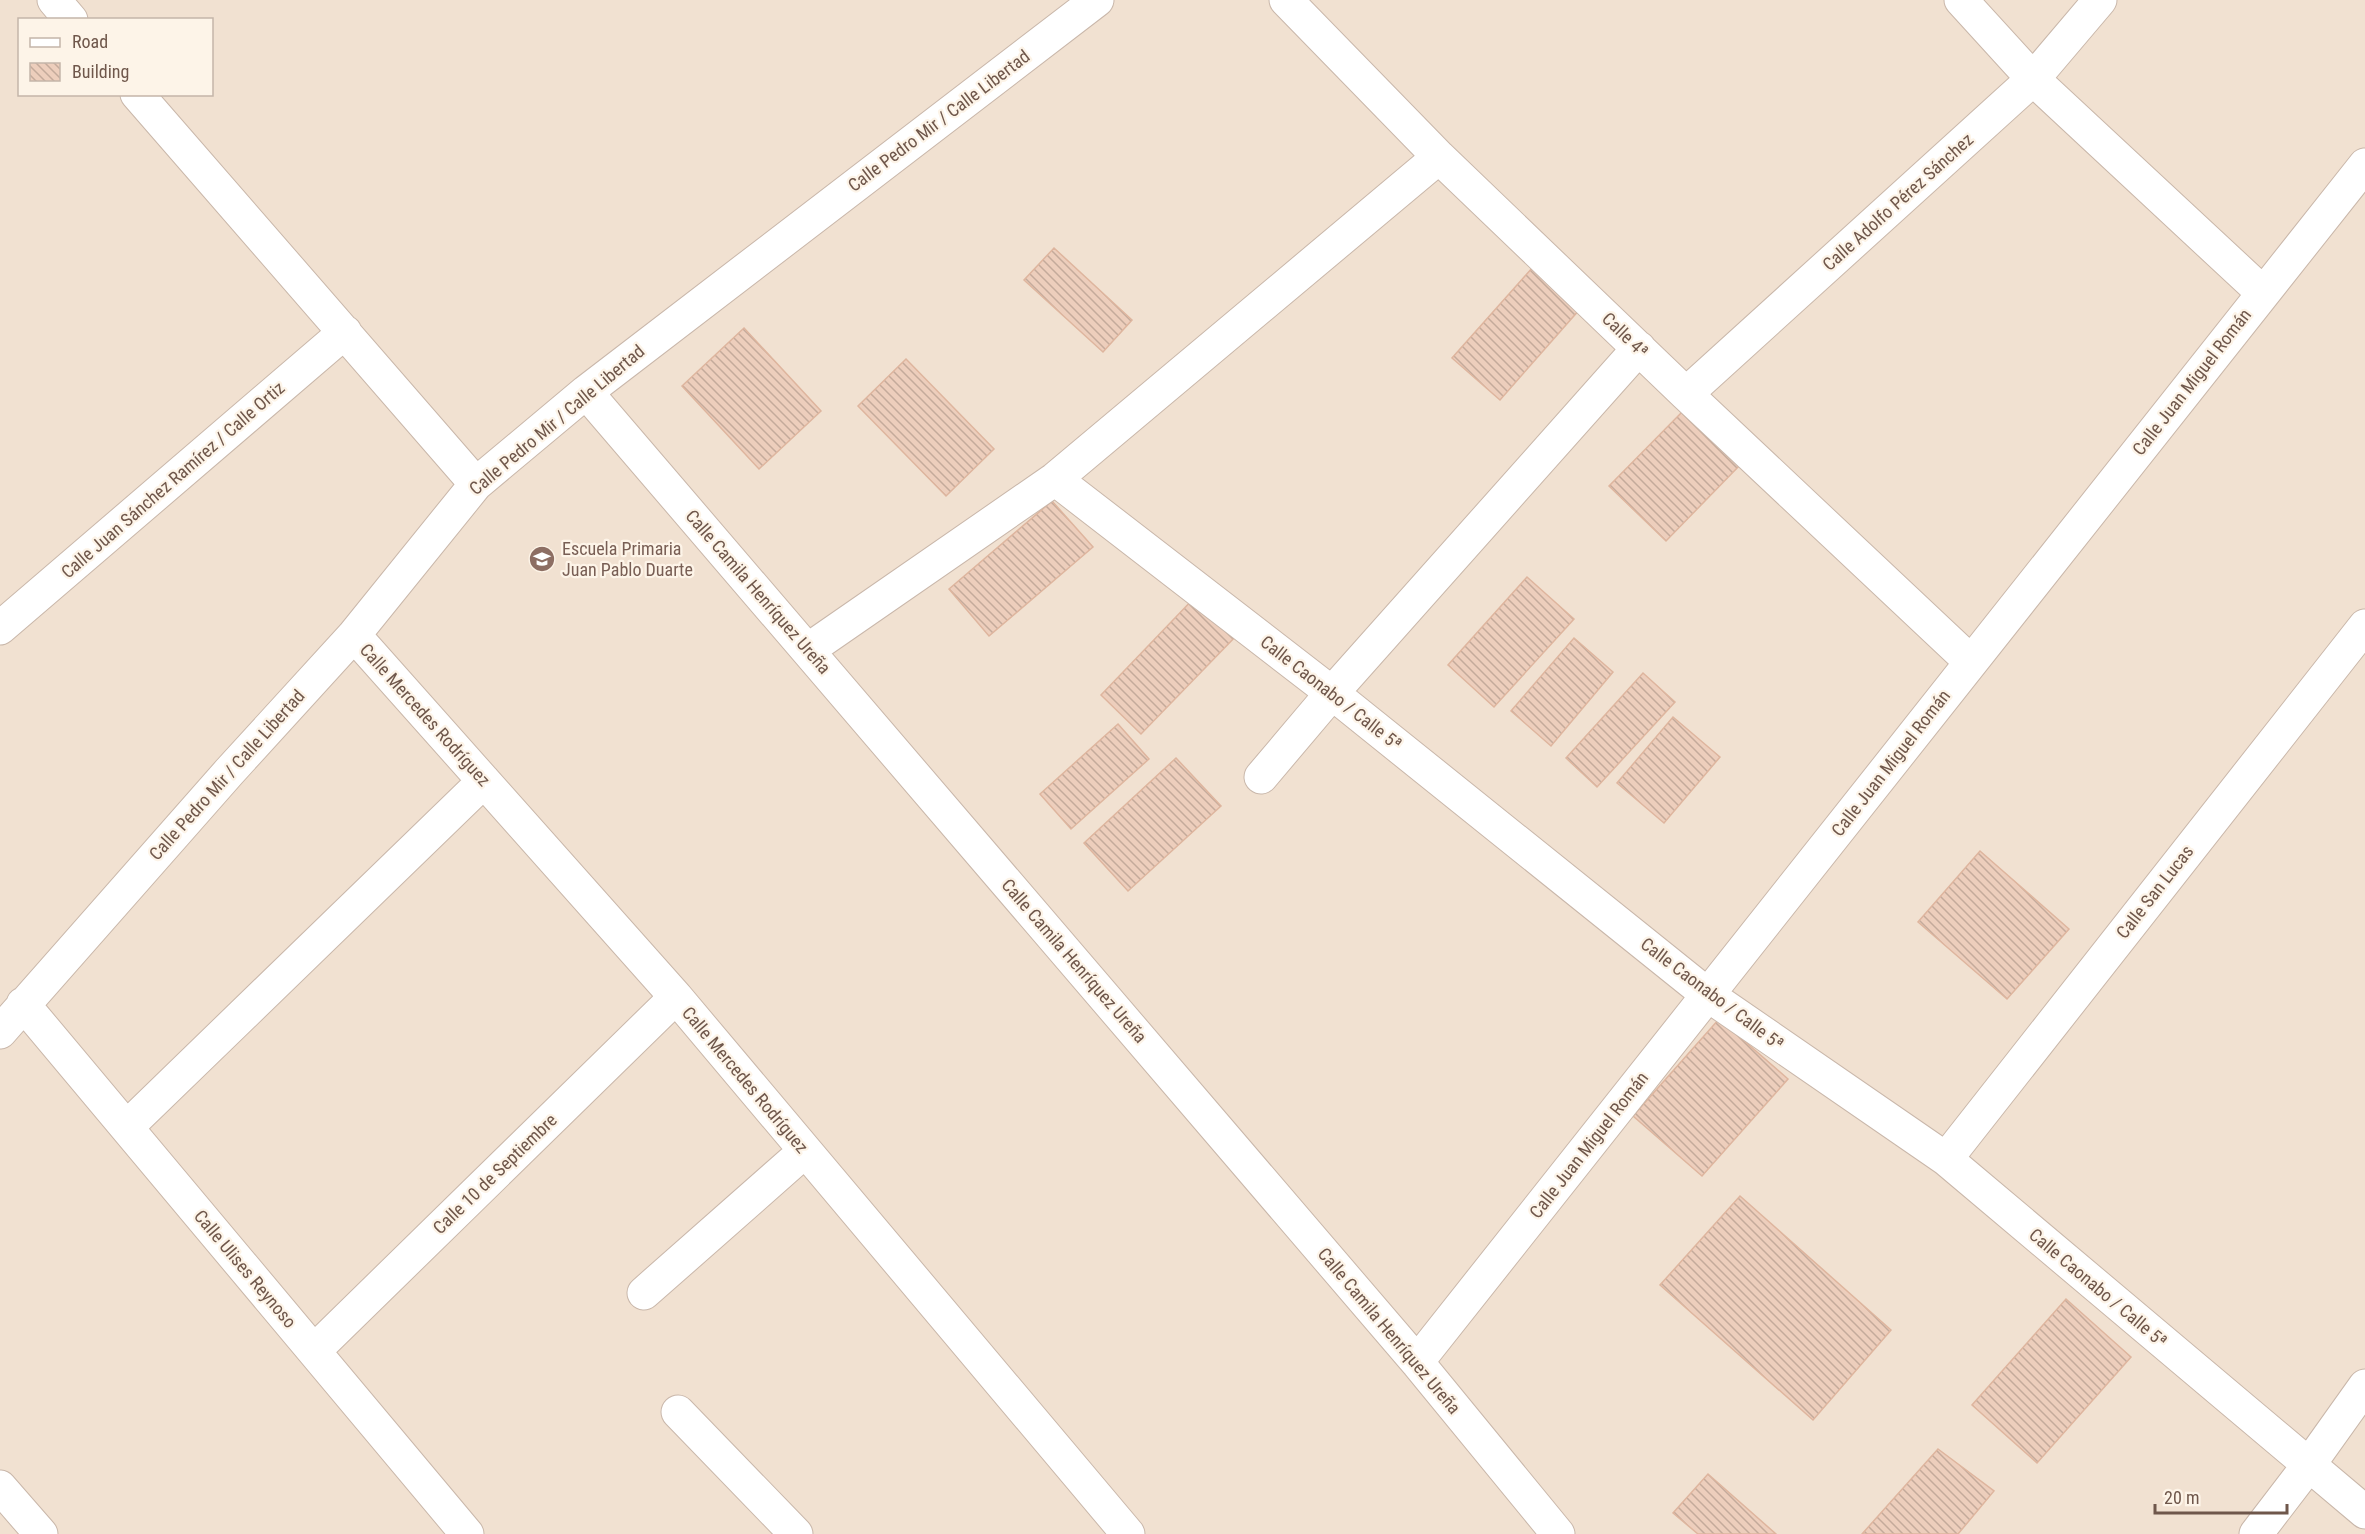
<svg xmlns="http://www.w3.org/2000/svg" width="2365" height="1534" font-family="'Roboto Condensed',sans-serif">
  <style>
    .residential { fill: #f1e1d1; fill-rule: evenodd }
    .building { fill: url(#building-back-hatch); stroke: #deb59e; stroke-width: 1.5 }
    .lines { fill: none; stroke-linecap: round; stroke-linejoin: round }
    .street-casing { stroke: #c9b7aa; stroke-width: 35 }
    .street { stroke: #fff; stroke-width: 33 }
    .labels { text-anchor: middle; stroke-width: 4.5; stroke-linejoin: round; paint-order: stroke }
    .street-label { font-size: 18px; fill: #6f574b; stroke: #fdf4e8 }
    .education-label { font-size: 18px; fill: #785e54; stroke: #fdf4e8; text-anchor: start }
  </style>
  <defs>
    <pattern id="building-back-hatch" width="6" height="6" patternUnits="userSpaceOnUse" patternTransform="scale(1.5)"><rect width="6" height="6" fill="#edcebc"/><path d="M-1 5l2 2M0 0l6 6M5-1l2 2" fill="none" stroke="#c4aa9b"/></pattern>
  </defs>
  <rect width="100%" height="100%" fill="#faf0e2"/>
  <!-- residential -->
  <path class="residential" d="M0,0H2365V1534H0ZM20,20H212V94H20Z"/>
  <!-- building -->
  <path class="building" d="M1054,248L1132,320L1103,352L1024,280Z
    M1533,267L1580,309L1500,400L1452,358Z
    M744,328L821,411L759,469L682,386Z
    M906,359L994,449L946,496L858,406Z
    M1683,411L1740,465L1666,541L1609,486Z
    M1052,501L1093,547L989,636L949,589Z
    M1527,577L1574,619L1494,707L1448,665Z
    M1196,596L1237,635L1141,734L1101,695Z
    M1574,638L1613,672L1551,746L1511,711Z
    M1643,673L1675,702L1597,787L1566,758Z
    M1673,717L1720,757L1664,823L1617,783Z
    M1118,724L1149,759L1071,829L1040,794Z
    M1176,758L1221,806L1128,891L1084,843Z
    M1980,851L2069,929L2007,999L1918,922Z
    M1719,1019L1788,1079L1702,1176L1633,1116Z
    M1740,1196L1891,1330L1813,1420L1660,1285Z
    M2066,1299L2131,1357L2037,1463L1972,1405Z
    M1938,1449L1994,1491L1958,1534H1862Z
    M1708,1474L1776,1534H1698L1673,1513Z"/>
  <g class="lines">
    <!-- street casing -->
    <g class="street-casing">
      <path id="street" d="M54,0L71,20
        M1286,0L1439,157L1686,394L1971,662
        M1961,0L2033,79L2263,293
        M137,94L476,484
        M586,392L1417,1362L1558,1534
        M1686,394L2033,79L2100,0
        M1055,479L1332,693L1708,995L1946,1159L2365,1512
        M0,628L345,332
        M354,635L676,997L1128,1534
        M808,650L1055,479L1439,157
        M1261,777L1332,693L1639,348
        M23,1004L467,1534
        M0,1032L229,772L354,635L476,484L586,392L1097,0
        M127,1127L484,781
        M1946,1159L2365,626
        M644,1293L805,1151
        M314,1351L676,997
        M1417,1362L2365,165
        M678,1412L796,1534
        M0,1487L41,1534
        M2256,1534L2308,1466L2365,1386"/>
    </g>
    <!-- street -->
    <use href="#street" class="street"/>
  </g>
  <!-- icons -->
  <defs>
    <g id="school-disc" transform="scale(1.35)"><circle r="9.5" fill="#8d6e63" stroke="#fdf4e8"/><path d="M0-5L7-2L0 1L-7-2ZM-4 1L0 2.5L4 1V4Q0 6-4 4Z" fill="#fff"/></g>
  </defs>
  <g fill-rule="evenodd">
    <use href="#school-disc" x="542" y="559"/>
  </g>
  <g class="labels">
    <!-- street labels -->
    <g class="street-label">
      <text transform="translate(939 121) rotate(-37)" y="6">Calle Pedro Mir / Calle Libertad</text>
      <text transform="translate(1898 202) rotate(-42)" y="6">Calle Adolfo Pérez Sánchez</text>
      <text transform="translate(1625 335) rotate(44)" y="6">Calle 4ª</text>
      <text transform="translate(2192 382) rotate(-52)" y="6">Calle Juan Miguel Román</text>
      <text transform="translate(557 420) rotate(-40)" y="6">Calle Pedro Mir / Calle Libertad</text>
      <text transform="translate(173 480) rotate(-41)" y="6">Calle Juan Sánchez Ramírez / Calle Ortiz</text>
      <text transform="translate(758 592) rotate(49)" y="6">Calle Camila Henríquez Ureña</text>
      <text transform="translate(1331 693) rotate(38)" y="6">Calle Caonabo / Calle 5ª</text>
      <text transform="translate(425 715) rotate(48)" y="6">Calle Mercedes Rodríguez</text>
      <text transform="translate(1891 763) rotate(-52)" y="6">Calle Juan Miguel Román</text>
      <text transform="translate(227 775) rotate(-48)" y="6">Calle Pedro Mir / Calle Libertad</text>
      <text transform="translate(2155 892) rotate(-52)" y="6">Calle San Lucas</text>
      <text transform="translate(1074 961) rotate(49)" y="6">Calle Camila Henríquez Ureña</text>
      <text transform="translate(1712 994) rotate(37)" y="6">Calle Caonabo / Calle 5ª</text>
      <text transform="translate(745 1080) rotate(50)" y="6">Calle Mercedes Rodríguez</text>
      <text transform="translate(1589 1145) rotate(-52)" y="6">Calle Juan Miguel Román</text>
      <text transform="translate(495 1174) rotate(-44)" y="6">Calle 10 de Septiembre</text>
      <text transform="translate(245 1269) rotate(50)" y="6">Calle Ulises Reynoso</text>
      <text transform="translate(2098 1288) rotate(40)" y="6">Calle Caonabo / Calle 5ª</text>
      <text transform="translate(1389 1331) rotate(50)" y="6">Calle Camila Henríquez Ureña</text>
    </g>
    <!-- education labels -->
    <g class="education-label">
      <text x="562" y="555">Escuela Primaria<tspan x="562" dy="21">Juan Pablo Duarte</tspan></text>
    </g>
  </g>
  <!-- legend -->
  <rect x="18" y="18" width="195" height="78" fill="#fdf4e8" stroke="#c4b5a9" stroke-width="1.5"/>
  <rect x="30" y="38" width="30" height="9" fill="#ffffff" stroke="#c4b5a9" stroke-width="1.5"/>
  <text x="72" y="48" font-size="18" fill="#6f574b">Road</text>
  <rect x="30" y="63" width="30" height="18" fill="url(#building-back-hatch)" stroke="#c4b5a9" stroke-width="1.5"/>
  <text x="72" y="78" font-size="18" fill="#6f574b">Building</text>
  <!-- scale -->
  <path d="M2155 1504v9h132v-9" fill="none" stroke="#6f574b" stroke-width="3"/>
  <text x="2164" y="1504" font-size="18" fill="#6f574b" stroke="#fdf4e8" stroke-width="4.5" paint-order="stroke">20 m</text>
</svg>
